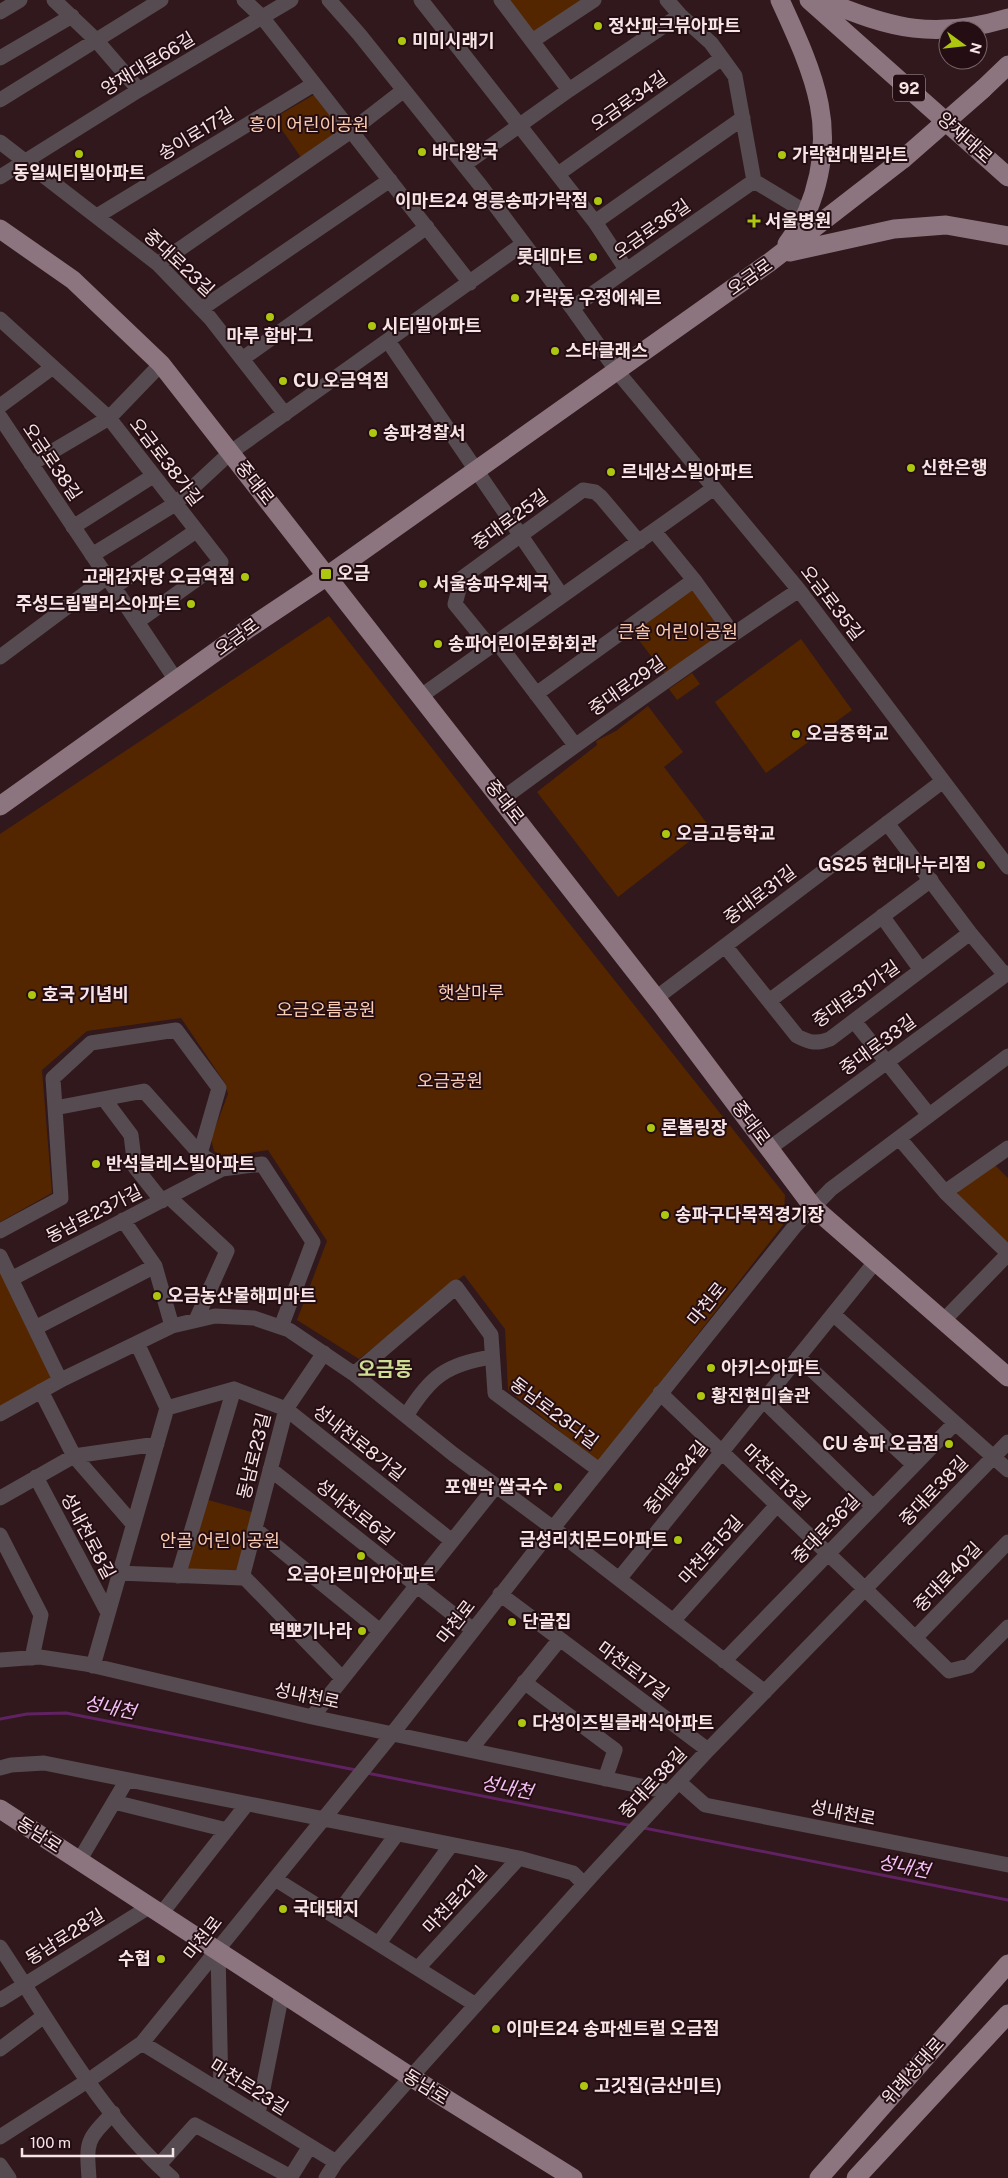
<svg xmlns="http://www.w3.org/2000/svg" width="1008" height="2178" font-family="'Public Sans','Noto Sans KR',sans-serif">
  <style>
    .green { fill: #542600 }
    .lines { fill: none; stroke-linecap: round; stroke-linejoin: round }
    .stream { stroke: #612263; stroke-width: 3 }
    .minor { stroke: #564b50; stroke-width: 15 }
    .major { stroke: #8d7580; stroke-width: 19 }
    .major-bridge { stroke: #8d7580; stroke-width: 19 }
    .poi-dot { fill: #adc610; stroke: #250e13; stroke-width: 2 }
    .labels { text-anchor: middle; stroke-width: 4; stroke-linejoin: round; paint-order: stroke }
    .shield { fill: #250e13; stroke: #b7a4a7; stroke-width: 1 }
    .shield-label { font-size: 16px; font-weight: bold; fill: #f6e4e6 }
    .poi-label { font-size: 18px; font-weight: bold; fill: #f6e4e6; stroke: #250e13; text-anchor: start }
    .street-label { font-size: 18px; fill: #f6e4e6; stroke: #250e13 }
    .park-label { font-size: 18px; fill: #fbceb3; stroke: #250e13 }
    .water-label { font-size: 19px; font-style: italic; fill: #f4bff4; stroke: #250e13 }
    .quarter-label { font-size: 20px; font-weight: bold; fill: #cdde92; stroke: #250e13 }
  </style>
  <rect width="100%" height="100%" fill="#30181c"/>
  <!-- green -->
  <path class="green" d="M507,0H581L530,34Z
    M317,93L346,131L302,159L274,118Z
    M692,584L729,633L668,678L631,630Z
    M329,616L527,870L785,1195L783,1225L598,1462L508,1390L505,1329L464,1275L359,1359L297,1320L327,1241L268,1150L224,1157L214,1151L211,1139L228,1094L225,1083L181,1018L87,1031L42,1070L52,1193L0,1222V834Z
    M801,639L852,710L766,773L715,702Z
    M692,673L700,684L677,700L669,689Z
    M648,706L683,752L664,767L709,826L618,897L537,792L597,745L596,741L616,731Z
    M993,1163L1008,1178V1248L956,1198L960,1187Z
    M0,1270L52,1378L0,1407Z
    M201,1498L259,1514L243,1575L178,1576Z"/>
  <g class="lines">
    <!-- stream -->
    <path class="stream" d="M0,1719L27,1714L66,1713L356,1770
      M367,1773L633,1826
      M644,1828L1008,1900"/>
    <!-- minor -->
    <path class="minor" d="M54,0L96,40L139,90
      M244,0L262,17L470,283
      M329,0L359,34L480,185L572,308L616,370L799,590L1008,867
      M421,0L595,222L626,269
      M501,0L569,90
      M667,0L680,15L711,43L735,76L754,181
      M0,12L20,0
      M532,41L594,0
      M0,58L72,16
      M0,100L161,0
      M0,142L158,264L210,318L285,414
      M464,165L569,90L680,15
      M558,174L722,58
      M0,177L139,90L291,0
      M754,181L807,213
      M97,216L314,84
      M595,222L743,118
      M158,264L351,131L404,90
      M572,308L754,181
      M201,309L390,180
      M0,319L109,418L221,562L137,622
      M388,341L562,596
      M242,359L427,227
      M0,406L53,367
      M0,417L176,680
      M31,464L109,418L161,364
      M73,527L153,476
      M654,531L694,580L733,634
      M92,555L175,504L231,452L523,244
      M114,587L196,531
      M497,642L575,745
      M490,647L455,604L462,578L583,490L595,492L601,497L639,542
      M0,657L107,577
      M536,694L694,580
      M421,696L714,488
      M502,799C600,727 698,657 799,590
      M887,823L970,933L1005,975
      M882,916L921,970
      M725,946L797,1036C810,1043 817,1044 830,1039L970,933
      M656,998L943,781
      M769,1001L931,880
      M854,1021L929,1115
      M104,1099L131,1135L135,1167L162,1201
      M55,1108L144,1091L200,1154
      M899,1138L945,1192L1008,1253
      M770,1148L1008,973
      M945,1192L1008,1148
      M169,1197L227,1251L196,1320
      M123,1220L155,1266L172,1326
      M0,1231L61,1198L53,1078L91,1043L176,1030L219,1088L200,1154L222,1169L262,1164L313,1242L281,1327
      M0,1256L60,1380
      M11,1279L222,1169
      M833,1314L1008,1470
      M944,1320L1008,1254
      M35,1328L155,1266
      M798,1357L914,1465
      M354,1374L456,1287L491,1335L495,1393L599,1470
      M41,1391L74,1456L133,1524
      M660,1393L865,1589L949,1671L969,1666L1008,1627
      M763,1400L873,1507
      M167,1408L234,1389L286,1409L452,1541
      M0,1414L63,1379L172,1326L215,1316L254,1318L289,1330L354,1374L453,1454L553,1528L765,1692
      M406,1416C430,1377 446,1364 492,1357
      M270,1469L473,1630
      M36,1477L108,1613
      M0,1498L74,1456L157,1444
      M255,1529L380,1631
      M0,1535L41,1615L32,1658
      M118,1573L242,1578L286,1409L324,1353
      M178,1576L234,1389
      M243,1576L342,1678
      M619,1579L876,1261
      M500,1594L708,1750
      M673,1621L777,1505
      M915,1638L1008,1542
      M0,1660L40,1657L86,1664L312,1717L669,1792
      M724,1661L955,1423
      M93,1666L167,1408L137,1343
      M524,1682L615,1750L605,1779
      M312,1717L496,1486
      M470,1750L560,1639
      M0,1768L11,1765L44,1763L519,1858L573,1873L584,1884
      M679,1782L705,1805L1008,1865
      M114,1802L227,1830
      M79,1861L127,1780
      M275,1879L476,2005
      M161,1914L247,1804
      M336,1916L397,1834
      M379,1943L451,1845
      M0,1947C52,2025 101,2116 172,2178
      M218,1951L221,2091
      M418,1968L519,1858
      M0,2000L149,1907
      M142,2043L336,2162
      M0,2049L44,2016
      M258,2114L282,1993
      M0,2137L95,2076L142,2043L389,1738L553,1528L795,1226L831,1189L1008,1056
      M0,2165L9,2178
      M159,2165L195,2125L291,2177
      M89,2178C86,2140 87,2140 113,2113
      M290,2178L310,2146
      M326,2178L336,2162L411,2077L595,1872L708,1750L1008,1442"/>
    <!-- major -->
    <path class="major" d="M780,0C814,74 841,131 807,212C802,223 794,234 787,244
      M809,0L1008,177
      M823,0C891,29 935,40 1008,18
      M983,89L1008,65
      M0,229L73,280L161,364L663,1007L813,1207L1008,1377
      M790,252L894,229L946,225L1008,236
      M0,806L249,628L327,576L770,262L903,159
      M0,1809L411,2077L573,2178
      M819,2178L1008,1964
      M856,2178L1008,2014"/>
    <!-- major-bridge -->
    <path class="major-bridge" d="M903,159L983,89"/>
  </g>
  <!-- markers -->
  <g class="poi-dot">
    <circle cx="598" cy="26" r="5"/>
    <circle cx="402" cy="41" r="5"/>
    <circle cx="422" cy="152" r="5"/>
    <circle cx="79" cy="154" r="5"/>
    <circle cx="782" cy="155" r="5"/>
    <circle cx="598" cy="201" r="5"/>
    <path d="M751.5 213.5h5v5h5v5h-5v5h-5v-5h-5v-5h5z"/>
    <circle cx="593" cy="257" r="5"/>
    <circle cx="515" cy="298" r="5"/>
    <circle cx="270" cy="317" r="5"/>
    <circle cx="372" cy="326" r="5"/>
    <circle cx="555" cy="351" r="5"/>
    <circle cx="283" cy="381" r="5"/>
    <circle cx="373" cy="433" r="5"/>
    <circle cx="911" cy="468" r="5"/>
    <circle cx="611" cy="472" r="5"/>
    <rect x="320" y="568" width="12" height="12" rx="2.5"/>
    <circle cx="245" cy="577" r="5"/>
    <circle cx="423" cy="584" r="5"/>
    <circle cx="191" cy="604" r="5"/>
    <circle cx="438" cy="644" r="5"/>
    <circle cx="796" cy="734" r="5"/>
    <circle cx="666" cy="834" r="5"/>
    <circle cx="981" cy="865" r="5"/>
    <circle cx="32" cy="995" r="5"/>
    <circle cx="651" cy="1128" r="5"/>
    <circle cx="96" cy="1164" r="5"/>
    <circle cx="665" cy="1215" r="5"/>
    <circle cx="157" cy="1296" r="5"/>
    <circle cx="711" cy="1368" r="5"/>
    <circle cx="701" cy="1396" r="5"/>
    <circle cx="949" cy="1444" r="5"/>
    <circle cx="558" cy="1487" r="5"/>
    <circle cx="678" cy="1540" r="5"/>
    <circle cx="361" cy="1556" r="5"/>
    <circle cx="512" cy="1622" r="5"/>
    <circle cx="362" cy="1631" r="5"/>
    <circle cx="522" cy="1723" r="5"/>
    <circle cx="283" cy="1909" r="5"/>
    <circle cx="161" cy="1959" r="5"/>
    <circle cx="496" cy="2029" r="5"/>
    <circle cx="584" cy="2086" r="5"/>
  </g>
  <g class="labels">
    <!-- shield labels -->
    <rect class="shield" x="893" y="74.5" width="32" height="27" rx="4"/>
    <g class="shield-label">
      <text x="909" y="94">92</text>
    </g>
    <!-- poi labels -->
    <g class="poi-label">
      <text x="608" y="32">정산파크뷰아파트</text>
      <text x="412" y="47">미미시래기</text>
      <text x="432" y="158">바다왕국</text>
      <text x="792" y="161">가락현대빌라트</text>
      <text x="79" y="179" text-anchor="middle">동일씨티빌아파트</text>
      <text x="588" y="207" text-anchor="end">이마트24 영릉송파가락점</text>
      <text x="765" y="227">서울병원</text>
      <text x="583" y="263" text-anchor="end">롯데마트</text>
      <text x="525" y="304">가락동 우정에쉐르</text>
      <text x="382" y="332">시티빌아파트</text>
      <text x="270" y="342" text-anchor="middle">마루 함바그</text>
      <text x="565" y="357">스타클래스</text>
      <text x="293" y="387">CU 오금역점</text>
      <text x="383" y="439">송파경찰서</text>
      <text x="921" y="474">신한은행</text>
      <text x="621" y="478">르네상스빌아파트</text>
      <text x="337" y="580">오금</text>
      <text x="235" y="583" text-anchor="end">고래감자탕 오금역점</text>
      <text x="433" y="590">서울송파우체국</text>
      <text x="181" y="610" text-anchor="end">주성드림팰리스아파트</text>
      <text x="448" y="650">송파어린이문화회관</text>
      <text x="806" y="740">오금중학교</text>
      <text x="676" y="840">오금고등학교</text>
      <text x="971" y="871" text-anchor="end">GS25 현대나누리점</text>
      <text x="42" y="1001">호국 기념비</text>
      <text x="661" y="1134">론볼링장</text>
      <text x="106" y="1170">반석블레스빌아파트</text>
      <text x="675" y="1221">송파구다목적경기장</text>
      <text x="167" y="1302">오금농산물해피마트</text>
      <text x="721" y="1374">아키스아파트</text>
      <text x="711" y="1402">황진현미술관</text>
      <text x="939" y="1450" text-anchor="end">CU 송파 오금점</text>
      <text x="548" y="1493" text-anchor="end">포앤박 쌀국수</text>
      <text x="668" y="1546" text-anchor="end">금성리치몬드아파트</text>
      <text x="361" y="1581" text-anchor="middle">오금아르미안아파트</text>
      <text x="522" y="1628">단골집</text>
      <text x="352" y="1637" text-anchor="end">떡뽀기나라</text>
      <text x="532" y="1729">다성이즈빌클래식아파트</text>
      <text x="293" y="1915">국대돼지</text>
      <text x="151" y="1965" text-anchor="end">수협</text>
      <text x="506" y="2035">이마트24 송파센트럴 오금점</text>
      <text x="594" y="2092">고깃집(금산미트)</text>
    </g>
    <!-- street labels -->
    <g class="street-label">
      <text transform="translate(148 64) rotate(-31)" y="6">양재대로66길</text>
      <text transform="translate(629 101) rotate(-35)" y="6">오금로34길</text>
      <text transform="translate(196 134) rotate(-31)" y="6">송이로17길</text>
      <text transform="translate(965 138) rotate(42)" y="6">양재대로</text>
      <text transform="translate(652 229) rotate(-35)" y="6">오금로36길</text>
      <text transform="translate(179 263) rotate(43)" y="6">중대로23길</text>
      <text transform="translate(750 277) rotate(-35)" y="6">오금로</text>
      <text transform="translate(52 462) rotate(56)" y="6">오금로38길</text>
      <text transform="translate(166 462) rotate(52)" y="6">오금로38가길</text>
      <text transform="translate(255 483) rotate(52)" y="6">중대로</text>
      <text transform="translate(510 520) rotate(-36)" y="6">중대로25길</text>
      <text transform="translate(832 603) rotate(52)" y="6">오금로35길</text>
      <text transform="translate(237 637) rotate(-36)" y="6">오금로</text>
      <text transform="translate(627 686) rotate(-35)" y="6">중대로29길</text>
      <text transform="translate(505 802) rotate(52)" y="6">중대로</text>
      <text transform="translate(760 895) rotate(-37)" y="6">중대로31길</text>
      <text transform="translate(856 994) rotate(-35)" y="6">중대로31가길</text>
      <text transform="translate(878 1045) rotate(-36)" y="6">중대로33길</text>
      <text transform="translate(751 1123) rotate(53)" y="6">중대로</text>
      <text transform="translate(94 1214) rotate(-27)" y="6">동남로23가길</text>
      <text transform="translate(707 1304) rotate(-51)" y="6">마천로</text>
      <text transform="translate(554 1413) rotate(37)" y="6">동남로23다길</text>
      <text transform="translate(359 1443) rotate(38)" y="6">성내천로8가길</text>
      <text transform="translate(254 1456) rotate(-76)" y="6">동남로23길</text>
      <text transform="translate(776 1477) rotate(44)" y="6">마천로13길</text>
      <text transform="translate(676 1478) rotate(-51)" y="6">중대로34길</text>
      <text transform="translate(934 1491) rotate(-46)" y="6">중대로38길</text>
      <text transform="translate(355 1512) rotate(38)" y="6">성내천로6길</text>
      <text transform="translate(826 1529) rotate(-46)" y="6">중대로36길</text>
      <text transform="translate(88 1536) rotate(62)" y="6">성내천로8길</text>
      <text transform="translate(711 1550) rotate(-48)" y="6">마천로15길</text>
      <text transform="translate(948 1577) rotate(-46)" y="6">중대로40길</text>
      <text transform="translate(456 1622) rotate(-52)" y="6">마천로</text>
      <text transform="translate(633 1671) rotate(37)" y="6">마천로17길</text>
      <text transform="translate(307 1696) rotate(12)" y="6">성내천로</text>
      <text transform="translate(653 1783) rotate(-47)" y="6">중대로38길</text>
      <text transform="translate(843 1813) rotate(11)" y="6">성내천로</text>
      <text transform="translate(39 1835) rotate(33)" y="6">동남로</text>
      <text transform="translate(455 1900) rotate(-47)" y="6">마천로21길</text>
      <text transform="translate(65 1937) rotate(-32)" y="6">동남로28길</text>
      <text transform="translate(203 1938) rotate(-52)" y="6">마천로</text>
      <text transform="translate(913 2071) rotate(-48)" y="6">위례성대로</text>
      <text transform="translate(249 2087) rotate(32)" y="6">마천로23길</text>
      <text transform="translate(426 2087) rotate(32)" y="6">동남로</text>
    </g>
    <!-- park labels -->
    <g class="park-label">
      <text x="309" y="131">흥이 어린이공원</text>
      <text x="678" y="638">큰솔 어린이공원</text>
      <text x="471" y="999">햇살마루</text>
      <text x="326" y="1016">오금오름공원</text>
      <text x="450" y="1087">오금공원</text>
      <text x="220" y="1547">안골 어린이공원</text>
    </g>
    <!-- water labels -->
    <g class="water-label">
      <text transform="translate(110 1707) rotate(11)" y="7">성내천</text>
      <text transform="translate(507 1787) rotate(11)" y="7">성내천</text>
      <text transform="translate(904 1866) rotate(11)" y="7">성내천</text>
    </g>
    <!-- quarter labels -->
    <g class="quarter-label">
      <text x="385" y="1376">오금동</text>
    </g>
  </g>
  <!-- north arrow -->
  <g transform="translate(963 45) rotate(105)"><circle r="24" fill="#250e13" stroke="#796467"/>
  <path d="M0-4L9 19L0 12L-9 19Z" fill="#adc610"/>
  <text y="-8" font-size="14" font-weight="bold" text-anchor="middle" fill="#f6e4e6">N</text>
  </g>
  <!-- scale -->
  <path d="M22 2148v8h151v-8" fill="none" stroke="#f6e4e6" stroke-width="2.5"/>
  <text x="30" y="2148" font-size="15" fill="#f6e4e6" stroke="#250e13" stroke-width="4" paint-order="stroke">100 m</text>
</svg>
